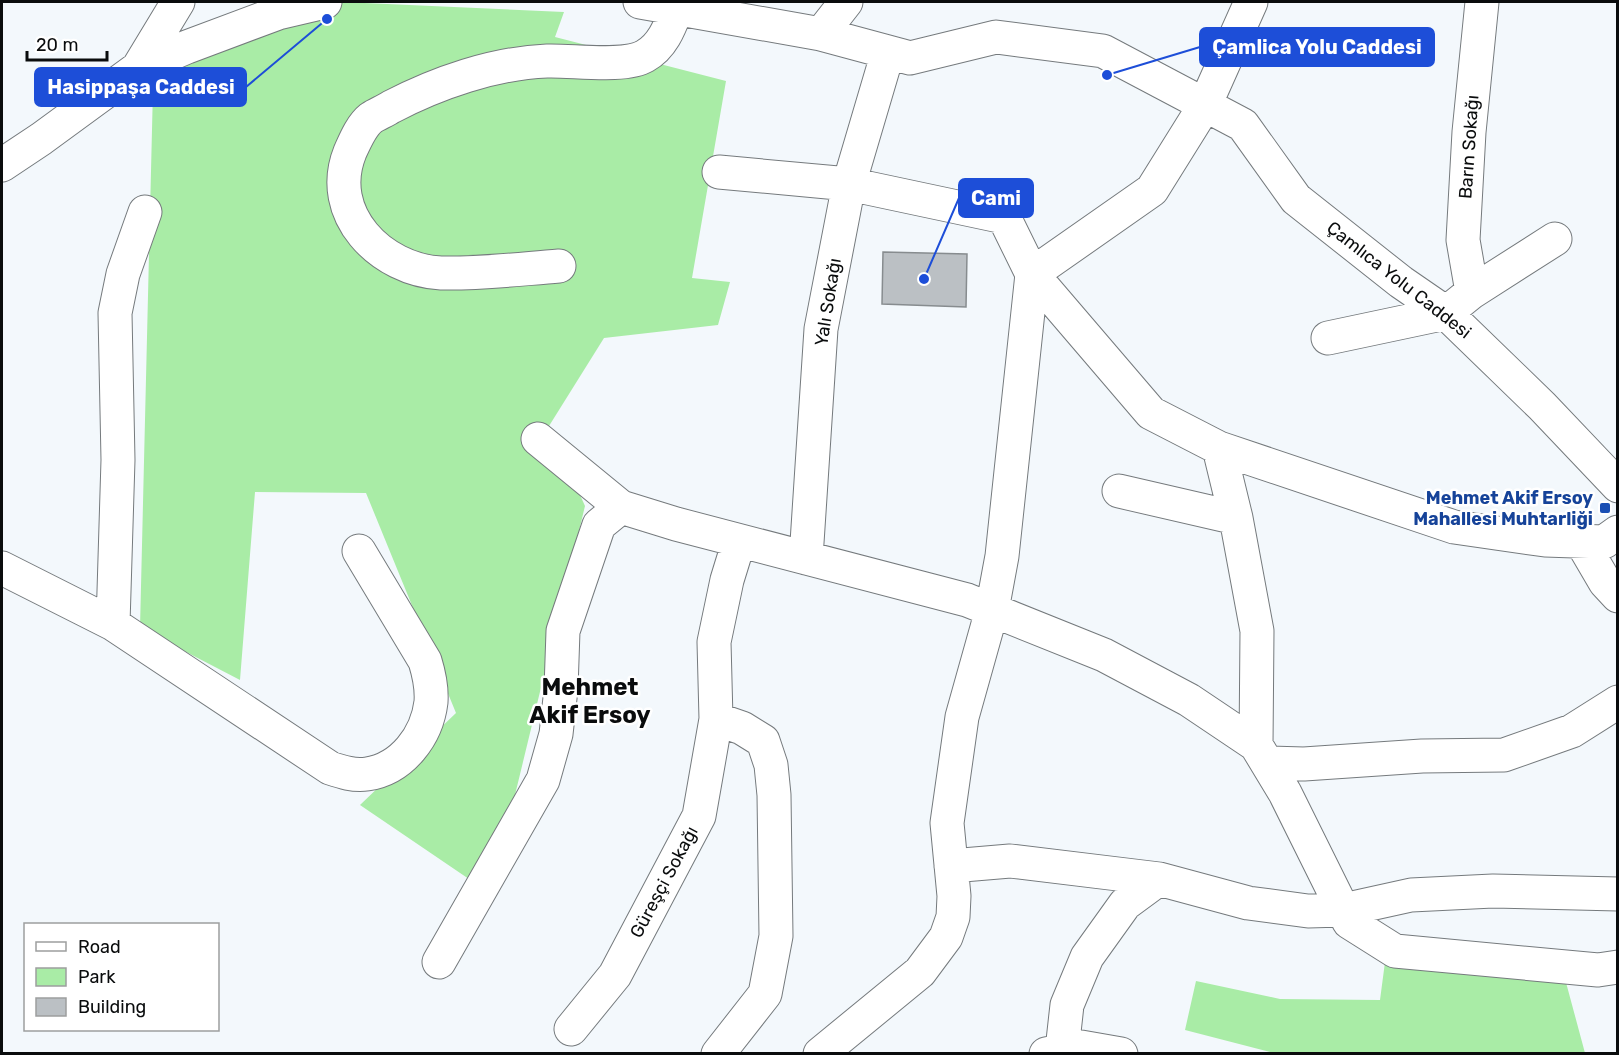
<svg xmlns="http://www.w3.org/2000/svg" width="1619" height="1055" font-family="Rubik,sans-serif">
  <style>
    .green { fill: #a9eca6 }
    .building { fill: #bbc0c4; stroke: #878c8f; stroke-width: 1.5 }
    .lines { fill: none; stroke-linecap: round; stroke-linejoin: round }
    .minor-casing { stroke: #757a7d; stroke-width: 35 }
    .minor { stroke: #fff; stroke-width: 33 }
    .transit-dot { fill: #1a4fb4; stroke: #fff; stroke-width: 2 }
    .labels { text-anchor: middle; stroke-width: 5; stroke-linejoin: round; paint-order: stroke }
    .street-label { font-size: 18px; fill: #0a0c0d; stroke: #fff }
    .transit-label { font-size: 18px; font-weight: bold; fill: #164399; stroke: #fff; text-anchor: end }
    .district-label { font-size: 24px; font-weight: bold; fill: #0a0c0d; stroke: #fff }
    .leader { fill: none; stroke: #1d4ed8; stroke-width: 2 }
    .callout-dot { fill: #1d4ed8; stroke: #fff; stroke-width: 2 }
    .callout { fill: #1d4ed8; stroke: #1d4ed8; stroke-width: 2 }
    .callout-label { font-size: 20px; text-anchor: middle; font-weight: bold; fill: #fff }
  </style>
  <rect width="100%" height="100%" fill="#f3f8fc"/>
  <!-- green -->
  <path class="green" d="M342,2L564,12L555,37L726,81L692,278L730,282L718,325L604,338L549,426L585,506L491,894L360,805L456,713L366,493L255,492L240,680L140,628L153,88L215,43Z
    M1385,962L1564,975L1585,1053H1274L1185,1030L1196,981L1280,999L1380,1000Z"/>
  <!-- building -->
  <path class="building" d="M883,252L967,254L966,307L882,304Z"/>
  <g class="lines">
    <!-- minor casing -->
    <g class="minor-casing">
      <path id="minor" d="M640,2L821,34L910,58L996,37L1103,51L1243,125L1296,199L1401,282L1446,313L1542,406L1618,486
        M1251,2L1205,105L1152,190L1032,274L1151,413L1219,448L1236,518L1257,631L1256,745
        M821,34L846,2
        M138,68L178,2
        M2,165L41,139L138,68L187,47L278,13L325,2
        M719,172L849,184L1004,217L1032,274L1002,556L992,610L962,717L947,823L954,896L953,917L946,937L920,972L820,1054
        M559,266C520,269 480,274 441,273C381,270 325,214 350,152C355,141 361,126 371,118C377,114 385,111 391,107C437,83 494,63 547,61C572,60 625,68 645,56C663,46 670,26 677,8
        M1472,292L1555,239
        M1328,338L1446,313L1472,292L1463,240L1469,132L1482,2
        M538,439L621,507
        M1219,448L1454,527L1545,540L1604,542L1618,532
        M1119,491L1236,518
        M1581,541L1605,582L1618,596
        M806,558L821,329L849,184L888,52
        M2,568L113,624L330,768C342,772 354,776 367,774C402,769 427,736 431,702C432,688 429,674 425,661L359,551
        M113,624L118,460L115,313L123,274L145,212
        M716,719L742,728L763,741L771,765L774,795L776,936L765,994L718,1054
        M1268,763L1304,764L1422,756L1504,755L1572,731L1618,702
        M951,866L1010,861L1159,879L1248,903L1308,911L1343,910L1411,895L1493,891L1618,894
        M439,962L543,780L556,734L561,689L563,631L599,525L621,507L676,524L967,600L1104,655L1189,700L1256,745L1285,793L1349,922L1395,951L1598,970L1618,967
        M571,1029L615,975L699,816L716,719L714,642L727,580L739,541
        M1062,1050L1067,1005L1087,957L1125,904L1159,879
        M1046,1054L1081,1047L1121,1054"/>
    </g>
    <!-- minor -->
    <use href="#minor" class="minor"/>
  </g>
  <!-- markers -->
  <rect class="transit-dot" x="1599" y="502" width="12" height="12" rx="3"/>
  <g class="labels">
    <!-- street labels -->
    <g class="street-label">
      <text transform="translate(1469 147) rotate(-86)" y="6">Barın Sokağı</text>
      <text transform="translate(1399 280) rotate(38)" y="6">Çamlıca Yolu Caddesi</text>
      <text transform="translate(828 302) rotate(-81)" y="6">Yalı Sokağı</text>
      <text transform="translate(664 882) rotate(-62)" y="6">Güreşçi Sokağı</text>
    </g>
    <!-- transit labels -->
    <g class="transit-label">
      <text x="1593" y="504">Mehmet Akif Ersoy<tspan x="1593" dy="21">Mahallesi Muhtarliği</tspan></text>
    </g>
    <!-- district labels -->
    <g class="district-label">
      <text x="590" y="695">Mehmet<tspan x="590" dy="28">Akif Ersoy</tspan></text>
    </g>
  </g>
  <!-- callouts -->
  <path class="leader" d="M1107 75L1200 47M327 19L246 87M924 279L959 198"/>
  <g class="callout-dot">
    <circle cx="1107" cy="75" r="6"/>
    <circle cx="327" cy="19" r="6"/>
    <circle cx="924" cy="279" r="6"/>
  </g>
  <g class="callout">
    <rect x="1200" y="28" width="234" height="38" rx="6"/>
    <rect x="35" y="68" width="211" height="38" rx="6"/>
    <rect x="959" y="179" width="74" height="38" rx="6"/>
  </g>
  <g class="callout-label">
    <text x="1317" y="54">Çamlica Yolu Caddesi</text>
    <text x="141" y="94">Hasippaşa Caddesi</text>
    <text x="996" y="205">Cami</text>
  </g>
  <!-- border -->
  <rect width="1619" height="1055" fill="none" stroke="#0a0c0d" stroke-width="6"/>
  <!-- legend -->
  <rect x="24" y="923" width="195" height="108" fill="#ffffff" stroke="#9d9e9e" stroke-width="1.5"/>
  <rect x="36" y="942" width="30" height="9" fill="#ffffff" stroke="#9d9e9e" stroke-width="1.5"/>
  <text x="78" y="953" font-size="18" fill="#0a0c0d">Road</text>
  <rect x="36" y="968" width="30" height="18" fill="#a9eca6" stroke="#9d9e9e" stroke-width="1.5"/>
  <text x="78" y="983" font-size="18" fill="#0a0c0d">Park</text>
  <rect x="36" y="998" width="30" height="18" fill="#bbc0c4" stroke="#9d9e9e" stroke-width="1.5"/>
  <text x="78" y="1013" font-size="18" fill="#0a0c0d">Building</text>
  <!-- scale -->
  <path d="M27 51v9h80v-9" fill="none" stroke="#0a0c0d" stroke-width="3"/>
  <text x="36" y="51" font-size="18" fill="#0a0c0d" stroke="#ffffff" stroke-width="4.5" paint-order="stroke">20 m</text>
</svg>
